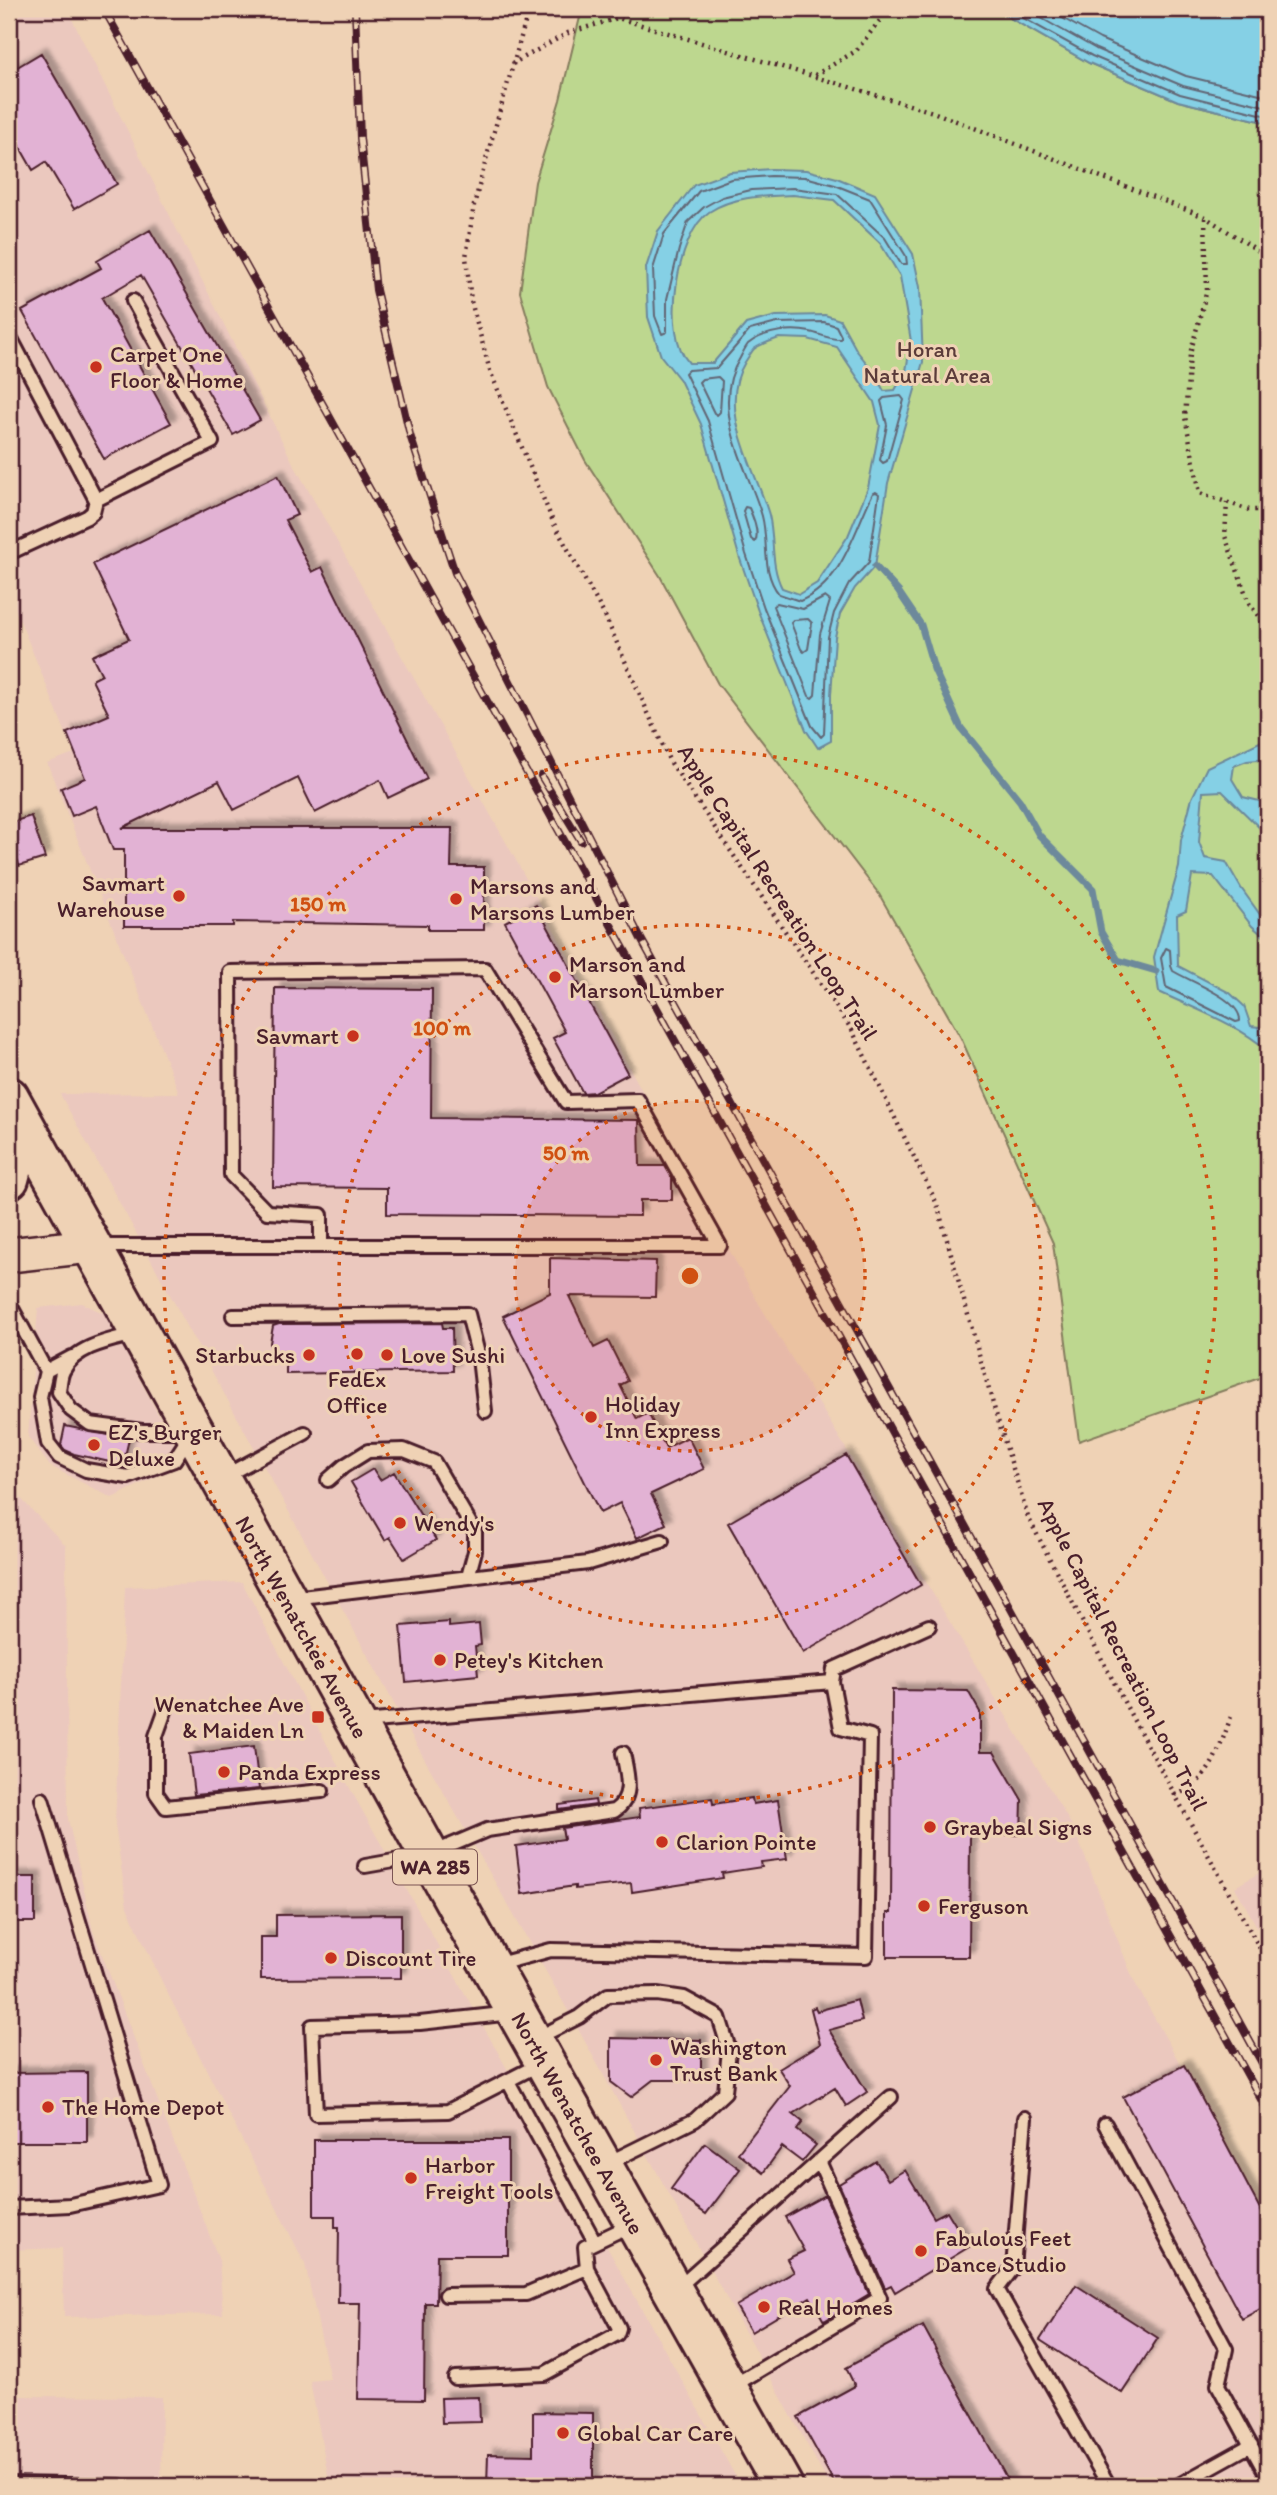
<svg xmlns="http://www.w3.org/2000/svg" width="1277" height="2495" font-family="Itim,sans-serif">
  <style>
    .built { fill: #ebc8be }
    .green { fill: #bdd78f; stroke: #847b5d; stroke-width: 2 }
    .water { fill: #85d0e5; stroke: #6d899b; stroke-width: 2; fill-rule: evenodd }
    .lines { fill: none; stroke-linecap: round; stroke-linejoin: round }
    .shore { stroke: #626675; stroke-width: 2 }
    .stream { stroke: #6d899b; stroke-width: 7 }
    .building { fill: #e2b2d4; stroke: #4a1f2b; stroke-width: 2; filter: url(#shadow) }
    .service-casing { stroke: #4a1f2b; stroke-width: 18 }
    .secondary-casing { stroke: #4a1f2b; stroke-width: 38 }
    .primary-casing { stroke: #4a1f2b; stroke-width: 44 }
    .path { stroke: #4a1f2b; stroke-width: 4.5; stroke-dasharray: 2 5; stroke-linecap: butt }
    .service { stroke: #efd2b5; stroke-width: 12 }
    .secondary { stroke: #efd2b5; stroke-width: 33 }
    .primary { stroke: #efd2b5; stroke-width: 38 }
    .rail-casing { stroke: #4a1f2b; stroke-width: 8 }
    .rail { stroke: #efd2b5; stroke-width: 5; stroke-dasharray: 16; stroke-linecap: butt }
    .ring { fill: none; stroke: #d05011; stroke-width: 3.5; stroke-dasharray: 3.5 7 }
    .poi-dot { fill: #c8321e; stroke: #efd2b5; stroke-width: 2.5 }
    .labels { text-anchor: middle; stroke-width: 6; stroke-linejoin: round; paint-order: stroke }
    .shield { fill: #efd2b5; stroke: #7c5554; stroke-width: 2 }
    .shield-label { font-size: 21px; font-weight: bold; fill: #4a1f2b }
    .park-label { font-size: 23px; fill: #5b3b3a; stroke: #efd2b5 }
    .poi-label { font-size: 23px; fill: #4a1f2b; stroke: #efd2b5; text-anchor: start }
    .street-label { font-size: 23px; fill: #4a1f2b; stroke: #efd2b5 }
    .centre { fill: #d05011; stroke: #efd2b5; stroke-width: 3.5 }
    .ring-label { font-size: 21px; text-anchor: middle; font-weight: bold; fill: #d05011; stroke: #efd2b5; stroke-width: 6; stroke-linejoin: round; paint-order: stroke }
  </style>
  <defs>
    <filter id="shadow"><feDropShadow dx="6" dy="-6" stdDeviation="2" flood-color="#0004"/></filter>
  </defs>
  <rect width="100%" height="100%" fill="#efd2b5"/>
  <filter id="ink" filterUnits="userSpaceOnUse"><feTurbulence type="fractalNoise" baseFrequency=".0143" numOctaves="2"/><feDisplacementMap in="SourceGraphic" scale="14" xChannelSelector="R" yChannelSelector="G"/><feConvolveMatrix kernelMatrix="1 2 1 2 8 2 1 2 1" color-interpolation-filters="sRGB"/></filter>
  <g filter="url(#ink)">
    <!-- built -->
    <path class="built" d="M9,9H67L293,463L512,853L755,1297L1074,1829L1134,1981L1268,2222V2486H830L556,1989L420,1751L60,1094L179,1093L47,763L74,753L9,594Z
      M82,1303L105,1314L184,1463L112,1498L50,1466L28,1437L38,1308Z
      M9,1486L66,1546L68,1819L93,1931L219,2260L223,2314L64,2317L62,2248L9,2250Z
      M242,1582L353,1794L741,2486H330L310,2381L330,2379L305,2264L164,1986L127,1907L115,1825L125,1587Z
      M1268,1868V1947L1235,1887Z
      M9,2396L162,2397L161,2486H9Z"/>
    <!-- green -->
    <path class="green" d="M582,9H994L1089,63L1178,101L1268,123V1375L1079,1441L1053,1243L961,1038L879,894L718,684L660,576L585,460L548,387L520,292L535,182L560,100Z"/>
    <!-- water -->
    <path class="water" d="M994,9H1268V123L1178,101L1089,63Z
      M771,169L806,170L837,178L875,194L913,254L920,287L923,362L888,483L875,566L855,588L840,614L835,637L831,695V741L818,748L806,730L758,611L739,556L701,424L680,380L661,356L648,317L646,268L658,231L694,185L730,172ZM793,195L834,200L880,243L900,276L911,341L906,371L895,390L884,391L873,371L857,351L840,320L825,315L776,316L746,324L713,363H689C661,333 677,234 709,212C733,196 765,196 793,195ZM779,338L808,339L837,347L874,402L880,425L868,488L848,536L817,583L799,594L782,588C770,565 775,539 769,515C756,469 716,409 745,362C748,358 751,352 754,349C761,344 771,341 779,338Z
      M1268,738V759L1247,761L1234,766L1232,779L1243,797L1268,803V836L1222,791L1203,792L1199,842L1205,858L1226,862L1241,888L1264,920L1268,921V940L1252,926L1213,876L1192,875L1186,911L1177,915L1178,966L1230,993L1244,1006L1251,1026L1268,1028V1051C1238,1024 1195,1009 1159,992L1154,957L1179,867L1181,840L1192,798L1207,767Z"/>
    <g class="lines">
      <!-- shore -->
      <path class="shore" d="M1007,9L1092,56L1180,94L1268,116
        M1025,9L1096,49L1183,86L1268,107
        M1046,9L1100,39L1186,76L1268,96
        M771,176L805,177L835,185L870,199L906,256L907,264H901L885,238L837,194L793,188L751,190L722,197L704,207L688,222L679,249L667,299V332L662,334L655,316L653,269L664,234L699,191L731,179Z
        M824,322L836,326L841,336V339C830,340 820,334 810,332C791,328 764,331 748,344C745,348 742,354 740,358C708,408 748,468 762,516C769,542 761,572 779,594L800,601C843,583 854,531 873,493L876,492L879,494L869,562L849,584L834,613L828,637L824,734L821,737L812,726L764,608L746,554L708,421L685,373L688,370L717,368L750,330L777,323Z
        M718,377L722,381L720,412L717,415L714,413L699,382L702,379Z
        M901,396L904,400L887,461L883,463L880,460L887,425L881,401L884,398Z
        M745,507L749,508C753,517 760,533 755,542L751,539L743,511Z
        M825,597L830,601L820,634L815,695L812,698L809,696L773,606L777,603L803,609Z
        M808,619L812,623L808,649L804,652L801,649L791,623L794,620Z
        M1166,948L1170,950L1171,966L1173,971C1191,982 1241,999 1240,1021L1236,1022L1166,987L1161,958Z"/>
      <!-- stream -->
      <path class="stream" d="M875,566L898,591L921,625L934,669L961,728L1020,801L1039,835L1093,889L1101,932L1118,960L1156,971"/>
    </g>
    <!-- building -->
    <path class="building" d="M41,53L117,184L74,209L46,162L33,170L9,128V72Z
      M150,230L260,420L233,435L141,275L102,298L171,423L104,459L22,311L101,268L97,261Z
      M278,475L297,515L285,520L312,572L322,567L427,779L388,798L380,780L315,813L298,778L234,810L219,781L122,828H452L451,867H484V930H428V925L233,922V926H124V850H113L96,806L72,816L61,788L85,778L67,733L109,715L92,680L102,675L92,656L129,639L93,564Z
      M31,816L45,858L19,866L18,861L9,864V823Z
      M536,905L628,1074L594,1092L583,1093L553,1038L565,1032L505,922Z
      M275,988L432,989L431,1118L639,1120L640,1166H665L672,1178V1200H640V1216L387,1214V1188L273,1187Z
      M550,1258L656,1261L655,1297L569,1296L594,1348L608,1341L628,1381L620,1385L637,1419L648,1413L666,1448L688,1437L704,1469L651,1494L666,1524L637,1538L620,1503L600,1513L503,1316L550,1293Z
      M442,1323L443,1328H452L453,1371L286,1374V1362L272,1352L270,1343L273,1326L279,1324Z
      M65,1426L129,1439L123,1465L74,1454L65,1450L61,1445Z
      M846,1455L921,1585L803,1653L728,1523Z
      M373,1469L380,1480L394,1472L436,1540L404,1559L390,1537L385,1540L351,1482Z
      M449,1622V1627L479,1624L481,1645L475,1646L478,1675L406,1682L401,1626Z
      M892,1690L968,1691L980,1712V1752H994L1022,1800L1021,1835H970L969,1957H887V1913H891Z
      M254,1746L259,1789L194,1795L189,1754Z
      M712,1798L713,1804L752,1798L753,1804L778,1800L787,1859L761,1862L762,1867L722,1873L723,1878L632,1892L631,1883L575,1889V1886L522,1894L516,1846L564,1839L562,1828L640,1817L639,1808Z
      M595,1800L596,1805L559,1810V1805Z
      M9,1877H35V1922H9Z
      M401,1914V1978L261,1979V1937H276V1915Z
      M857,2000L862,2021L829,2030L867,2092L846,2106L835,2088L793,2114L803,2122L797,2130L816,2145L802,2162L782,2147L763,2173L738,2153L790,2086L779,2069L820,2044L811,2009L815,2007L817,2011Z
      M611,2038L701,2040V2080H653L631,2097L611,2082Z
      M1184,2065L1268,2224V2305L1242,2319L1123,2097Z
      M87,2072V2142H9V2073Z
      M314,2140H508V2255H437L436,2303H425L424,2400L358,2399L360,2303H338L339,2227H335V2216H314Z
      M705,2143L740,2169L706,2214L671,2189Z
      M876,2161L888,2180L905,2170L934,2218L947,2211L969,2247L895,2292L891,2285L885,2288L839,2184Z
      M825,2195L869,2294L824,2321L810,2297L751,2332L736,2306L794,2272L787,2259L804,2251L785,2217Z
      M1076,2285L1158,2338L1122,2393L1040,2340Z
      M923,2326L1011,2486H836L798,2417L855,2386L846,2368Z
      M479,2397L480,2422L442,2423L441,2398Z
      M533,2412L593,2413V2486H487L488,2454L533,2455Z"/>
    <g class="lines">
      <!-- service casing -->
      <g class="service-casing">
        <path id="service" d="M9,335L96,500L93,512L87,517L9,553
          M96,500L212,442L133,301
          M98,1246H720L638,1100L566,1102L485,969L230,972L231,1175L267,1212L321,1215V1246
          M9,1303L46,1371
          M233,1316L468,1314L479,1358L485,1411
          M135,1334C111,1340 75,1346 63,1371C60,1377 60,1385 59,1392L71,1410L90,1424L142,1431H186
          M72,1357L46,1371L40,1397L48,1443L59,1457L86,1470L128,1477L174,1460L191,1434
          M223,1477L305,1433
          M328,1480L344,1466L368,1451L404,1450L434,1462L475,1532V1551L468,1577
          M293,1598L588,1563L662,1541
          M165,1711L156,1736V1793L166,1807L322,1791
          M362,1722L832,1682
          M365,1866L428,1855L487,1830L614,1811C635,1797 627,1774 623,1753
          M495,1965L551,1950L866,1956L870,1736L841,1728L832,1682L834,1669L929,1626
          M512,2013L420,2023L312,2026L316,2114L448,2111L540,2064
          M535,2039L579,2017L608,1995L657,1994L684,1998L719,2017L729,2049L725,2092L695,2120L606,2164
          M508,2081L595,2242
          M1025,2118L1013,2268L997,2289L1109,2486
          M1105,2124L1226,2349L1218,2385L1268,2477
          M9,2208L70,2205L159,2185L42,1799
          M676,2289L891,2097
          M446,2295L526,2294L587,2268L585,2247L633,2224
          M455,2378L544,2374L617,2334L619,2328L587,2268
          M731,2387L880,2298L819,2161
          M11,2486V2484L120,2486
          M1177,2486L1251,2445"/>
      </g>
      <!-- secondary casing -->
      <g class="secondary-casing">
        <path id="secondary" d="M9,1255L90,1246"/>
      </g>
      <!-- primary casing -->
      <g class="primary-casing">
        <path id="primary" d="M9,1097L491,1967L783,2486
          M9,1179L13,1164L19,1116"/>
      </g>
      <!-- path -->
      <path class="path" d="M529,9L487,156L474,205L466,257L471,301L490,371L554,524L605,616L669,760L852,1030L937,1204L993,1404L1028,1517L1133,1719L1268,1963
        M611,9L618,18L933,112L1205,217L1268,257
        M512,64L568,33L618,18
        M815,75L856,51L881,19
        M1205,218L1207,290L1190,354L1185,417L1200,493L1249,510H1268
        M1227,502L1225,536L1249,603L1268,630
        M1175,1795C1212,1782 1219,1748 1232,1714"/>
      <!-- service -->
      <use href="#service" class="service"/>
      <!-- secondary -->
      <use href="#secondary" class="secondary"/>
      <!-- primary -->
      <use href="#primary" class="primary"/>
      <!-- rail casing -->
      <g class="rail-casing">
        <path id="rail" d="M104,9L1268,2112
          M355,9L360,138L376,290L410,435L455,573L640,937L1268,2074
          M541,776L581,841"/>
      </g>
      <!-- rail -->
      <use href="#rail" class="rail"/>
    </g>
  </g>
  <!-- distance rings -->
  <circle cx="690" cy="1276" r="175" fill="#d05011" fill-opacity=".12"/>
  <g class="ring">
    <circle cx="690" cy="1276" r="175"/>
    <circle cx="690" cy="1276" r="351"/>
    <circle cx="690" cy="1276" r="526"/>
  </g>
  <!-- markers -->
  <g class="poi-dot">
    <circle cx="96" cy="367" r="7"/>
    <circle cx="179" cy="896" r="7"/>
    <circle cx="456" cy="899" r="7"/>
    <circle cx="555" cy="977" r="7"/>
    <circle cx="353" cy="1036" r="7"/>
    <circle cx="357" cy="1354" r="7"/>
    <circle cx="309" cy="1355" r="7"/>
    <circle cx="387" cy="1355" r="7"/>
    <circle cx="591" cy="1417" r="7"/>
    <circle cx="94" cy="1445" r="7"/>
    <circle cx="400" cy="1523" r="7"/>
    <circle cx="440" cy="1660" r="7"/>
    <rect x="311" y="1710" width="14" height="14" rx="3.5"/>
    <circle cx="224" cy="1772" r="7"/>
    <circle cx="930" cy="1827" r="7"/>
    <circle cx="662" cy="1842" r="7"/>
    <circle cx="924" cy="1906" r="7"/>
    <circle cx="331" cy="1958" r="7"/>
    <circle cx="656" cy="2060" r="7"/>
    <circle cx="48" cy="2107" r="7"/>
    <circle cx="411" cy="2178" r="7"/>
    <circle cx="921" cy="2251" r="7"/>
    <circle cx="764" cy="2307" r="7"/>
    <circle cx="563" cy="2433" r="7"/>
  </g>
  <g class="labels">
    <!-- shield labels -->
    <rect class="shield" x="393" y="1849.5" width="84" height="35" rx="5"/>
    <g class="shield-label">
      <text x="435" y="1874">WA 285</text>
    </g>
    <!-- park labels -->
    <g class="park-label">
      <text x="927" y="357">Horan<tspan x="927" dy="26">Natural Area</tspan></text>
    </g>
    <!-- poi labels -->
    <g class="poi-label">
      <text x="110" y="362">Carpet One<tspan x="110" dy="26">Floor &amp; Home</tspan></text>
      <text x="165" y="891" text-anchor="end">Savmart<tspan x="165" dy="26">Warehouse</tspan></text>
      <text x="470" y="894">Marsons and<tspan x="470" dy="26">Marsons Lumber</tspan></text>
      <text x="569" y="972">Marson and<tspan x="569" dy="26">Marson Lumber</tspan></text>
      <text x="339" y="1044" text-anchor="end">Savmart</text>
      <text x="295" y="1363" text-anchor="end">Starbucks</text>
      <text x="401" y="1363">Love Sushi</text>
      <text x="357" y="1387" text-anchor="middle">FedEx<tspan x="357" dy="26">Office</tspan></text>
      <text x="605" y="1412">Holiday<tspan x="605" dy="26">Inn Express</tspan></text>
      <text x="108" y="1440">EZ's Burger<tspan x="108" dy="26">Deluxe</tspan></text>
      <text x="414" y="1531">Wendy's</text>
      <text x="454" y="1668">Petey's Kitchen</text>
      <text x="304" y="1712" text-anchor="end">Wenatchee Ave<tspan x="304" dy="26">&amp; Maiden Ln</tspan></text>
      <text x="238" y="1780">Panda Express</text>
      <text x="944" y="1835">Graybeal Signs</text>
      <text x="676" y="1850">Clarion Pointe</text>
      <text x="938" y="1914">Ferguson</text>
      <text x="345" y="1966">Discount Tire</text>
      <text x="670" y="2055">Washington<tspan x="670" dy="26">Trust Bank</tspan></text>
      <text x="62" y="2115">The Home Depot</text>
      <text x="425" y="2173">Harbor<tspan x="425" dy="26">Freight Tools</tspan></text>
      <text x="935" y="2246">Fabulous Feet<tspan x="935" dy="26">Dance Studio</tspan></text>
      <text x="778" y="2315">Real Homes</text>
      <text x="577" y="2441">Global Car Care</text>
    </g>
    <!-- street labels -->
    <g class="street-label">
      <text transform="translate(778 892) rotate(57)" y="8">Apple Capital Recreation Loop Trail</text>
      <text transform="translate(302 1627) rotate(61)" y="8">North Wenatchee Avenue</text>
      <text transform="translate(1123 1654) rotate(63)" y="8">Apple Capital Recreation Loop Trail</text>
      <text transform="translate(578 2123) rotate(61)" y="8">North Wenatchee Avenue</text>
    </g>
  </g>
  <circle cx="690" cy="1276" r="10" class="centre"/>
  <g class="ring-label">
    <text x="318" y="911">150 m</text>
    <text x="442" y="1035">100 m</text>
    <text x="566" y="1160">50 m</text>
  </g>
  <!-- margin -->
  <rect width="1277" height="2495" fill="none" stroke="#efd2b5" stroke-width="35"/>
  <rect x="18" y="18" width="1242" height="2460" fill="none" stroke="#4a1f2b" stroke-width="2.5" filter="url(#ink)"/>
</svg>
